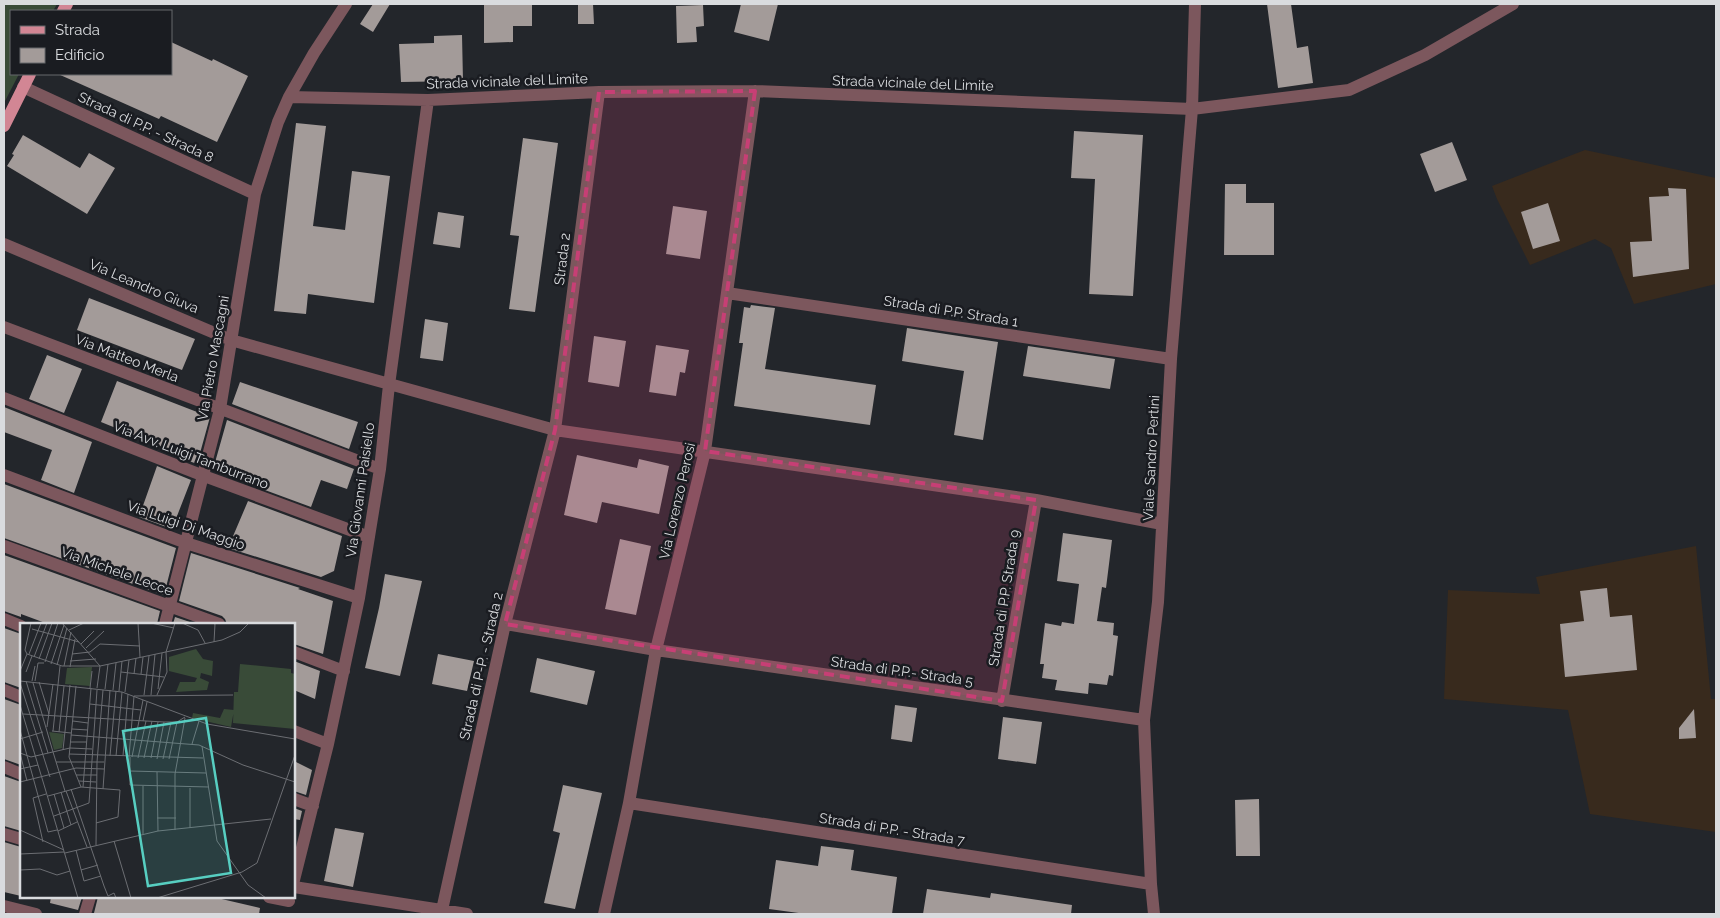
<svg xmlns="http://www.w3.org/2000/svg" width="1720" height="918" font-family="Raleway,sans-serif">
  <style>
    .commercial { fill: #382a1d }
    .green { fill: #394b38 }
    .building { fill: #a39b99 }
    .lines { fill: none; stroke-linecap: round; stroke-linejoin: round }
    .minor { stroke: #7c575d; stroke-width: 12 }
    .major { stroke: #d28694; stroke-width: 12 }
    .marked { fill: #c73f75; fill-opacity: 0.2; stroke: #c73f75; stroke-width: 4; stroke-dasharray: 10 6; stroke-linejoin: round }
    .labels { text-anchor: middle; stroke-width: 5; stroke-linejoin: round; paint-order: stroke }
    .street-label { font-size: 14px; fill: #d9dbde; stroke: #1a1c21 }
    .inset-road { fill: none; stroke: #6c6e73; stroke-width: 1 }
    .view { fill: #57cec1; fill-opacity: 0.15; stroke: #57cec1; stroke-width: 2.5 }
    .inset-edge { fill: none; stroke: #d9dbde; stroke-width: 2.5 }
  </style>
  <rect width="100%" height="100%" fill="#23262b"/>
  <!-- commercial -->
  <path class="commercial" d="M1585,150L1716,178V284L1634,304L1611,248L1595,239L1530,265L1497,199L1492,186Z
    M1696,546L1711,699H1716V832L1590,814L1568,710L1444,699L1448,590L1540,594L1536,577Z"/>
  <!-- green -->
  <path class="green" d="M4,4H57L53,11H11V74H19L4,103Z"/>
  <!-- building -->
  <path class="building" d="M373,4H390L373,32L360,24Z
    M484,4H532V26H513V42L484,43Z
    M578,4H593L594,24H578Z
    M741,4H778L769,41L734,32Z
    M1267,4H1291L1297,48L1308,46L1313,83L1278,88Z
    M703,5L704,26L696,27L697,42L677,43L676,6Z
    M462,35L463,81L401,82L399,44L434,43V36Z
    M171,42L212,61L213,59L248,76L217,142L161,116L159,119L58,74H171Z
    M296,123L326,126L313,226L345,230L352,171L390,176L374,303L308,294L306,314L274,311Z
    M1074,131L1143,135L1133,296L1089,294L1095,179L1071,178Z
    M23,135L80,168L89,153L115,168L87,214L7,166L14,155L12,154Z
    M523,138L558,143L535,312L509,309L519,236L510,235Z
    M1452,142L1467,180L1435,192L1420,154Z
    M1225,184H1246V203H1274V255H1224Z
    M1668,188L1686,189L1689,269L1633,277L1630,242L1652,241L1649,197L1669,196Z
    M1548,203L1560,241L1533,249L1521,212Z
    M673,206L707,211L700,259L666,254Z
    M438,212L464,216L460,248L433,244Z
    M89,298L195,339L182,370L77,330Z
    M751,305L775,308L765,369L876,385L870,425L734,406L743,343H739L744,307L750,308Z
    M425,319L448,323L443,361L420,358Z
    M907,328L998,342L983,440L954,435L964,371L902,361Z
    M594,336L626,341L619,387L588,382Z
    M656,345L689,350L685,373L680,372L676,396L649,392Z
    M1028,346L1115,359L1110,389L1023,376Z
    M47,355L82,369L64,413L29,399Z
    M117,381L210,417L197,464L163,451L165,448L101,422Z
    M240,382L358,422L349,449L232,404Z
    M4,407L92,442L74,493L41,480L52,450L4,432Z
    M227,420L354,469L347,489L321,480L311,507L254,486L256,481L214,466Z
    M577,455L637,468L639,459L669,466L659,514L602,502L597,523L564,515Z
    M157,466L191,480L172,529L139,517Z
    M4,484L176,548L164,595L4,538Z
    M248,501L342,536L334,571L321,577L228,548Z
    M1063,533L1112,540L1106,588L1102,587L1097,621L1114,623L1113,635L1118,636L1113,676L1109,675L1107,685L1089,683L1088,694L1055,690L1057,680L1042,678L1044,664H1040L1045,623L1061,626L1062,622L1074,624L1079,584L1057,581Z
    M620,539L651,546L636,615L605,609Z
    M191,553L300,588L298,589L333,601L323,654L294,644V624H227L225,619L222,616L179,601Z
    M4,555L160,611L157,624H48L21,614V617L4,611Z
    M385,574L422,581L400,676L365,668L379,608Z
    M1607,588L1610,617L1632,615L1637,670L1565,677L1560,624L1584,621L1580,591Z
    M175,617L196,624H173Z
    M4,628L21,634V688L4,682Z
    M438,654L474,661L467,691L432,684Z
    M537,658L595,671L587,705L530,692Z
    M294,661L320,671L315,699L294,690Z
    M4,699L21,705V765L4,759Z
    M895,705L917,708L912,742L891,739Z
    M1694,709L1696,738L1679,739V728Z
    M1003,717L1042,722L1036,764L998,759Z
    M294,761L312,770L306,795L294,791Z
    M4,776L21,782V831L4,826Z
    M563,785L602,793L575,909L544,903L560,833L553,831Z
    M1259,799L1260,856H1236L1235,800Z
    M294,808L302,811L300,820L294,819Z
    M335,828L364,833L353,887L324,881Z
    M4,842L21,847V896L4,892Z
    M821,846L854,850L851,870L897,877L892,914H806L769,909L776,860L818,866Z
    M927,889L990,898L991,893L1072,905L1071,914H923Z
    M51,897H82L78,910L50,903Z
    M98,897H213L260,908L259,914H97L94,913Z"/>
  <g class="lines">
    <!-- minor -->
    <path class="minor" d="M23,87L255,194
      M289,97L428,100L599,92L755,91L1192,109L1349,90L1425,55L1513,4
      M4,244L231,340L555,430L1036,500L1162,524
      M727,293L1171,359
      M4,327L380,469
      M4,398L204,476L369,537
      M4,475L186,543L359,598
      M4,546L219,624
      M4,619L21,626
      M165,624L220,409L255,194L278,122L289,97L314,53L346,4
      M505,624L656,650L1144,720
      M294,652L344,671
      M4,690L21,697
      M1002,701L1036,500
      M294,731L328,744
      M4,767L21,774
      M294,799L313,806
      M629,803L1151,884
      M4,834L21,839
      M294,880L328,744L359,598L380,469L389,385L428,100
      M294,887L467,914
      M269,897L289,901
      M4,906L36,914
      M442,910L505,624L555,430L599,92
      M85,914L90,897
      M604,914L629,803L656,650L705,451L755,91
      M1154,914L1151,884L1144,720L1158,602L1171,359L1192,109L1195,4"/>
    <!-- major -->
    <path class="major" d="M63,11L67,4
      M4,126L30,74"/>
  </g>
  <!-- marked area -->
  <path class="marked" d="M755,91L705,451L1036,500L1002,701L505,624L555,430L599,92Z"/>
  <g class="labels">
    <!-- street labels -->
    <g class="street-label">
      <text transform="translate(507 81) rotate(-2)" y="5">Strada vicinale del Limite</text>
      <text transform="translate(913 83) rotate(2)" y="5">Strada vicinale del Limite</text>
      <text transform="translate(146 127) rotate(25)" y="5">Strada di P.P. - Strada 8</text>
      <text transform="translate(562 259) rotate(-83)" y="5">Strada 2</text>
      <text transform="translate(144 286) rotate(23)" y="5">Via Leandro Giuva</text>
      <text transform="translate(951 311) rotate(9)" y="5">Strada di P.P. Strada 1</text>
      <text transform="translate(127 358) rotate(21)" y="5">Via Matteo Merla</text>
      <text transform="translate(213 358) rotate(-80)" y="5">Via Pietro Mascagni</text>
      <text transform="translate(191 455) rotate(21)" y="5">Via Avv. Luigi Tamburrano</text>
      <text transform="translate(1151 458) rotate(-87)" y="5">Viale Sandro Pertini</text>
      <text transform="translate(360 490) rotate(-82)" y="5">Via Giovanni Paisiello</text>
      <text transform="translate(677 501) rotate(-77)" y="5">Via Lorenzo Perosi</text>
      <text transform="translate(186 525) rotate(19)" y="5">Via Luigi Di Maggio</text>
      <text transform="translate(117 571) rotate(20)" y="5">Via Michele Lecce</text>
      <text transform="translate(1004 598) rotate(-81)" y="5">Strada di P.P. Strada 9</text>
      <text transform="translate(481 666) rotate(-77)" y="5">Strada di P-P. - Strada 2</text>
      <text transform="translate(902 671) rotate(8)" y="5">Strada di P.P.- Strada 5</text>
      <text transform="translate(892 829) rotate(9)" y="5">Strada di P.P. - Strada 7</text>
    </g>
  </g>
  <!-- overview -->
  <g transform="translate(20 623)">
    <rect width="275" height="275" fill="#23262b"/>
    <path d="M176,26L183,36L193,38L192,53L181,50L180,55L189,59L187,67L156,69L160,59H175L177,55L149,48V34ZM220,41L271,46V50L275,51V106L213,100L214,69H218ZM72,44L70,63L45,61L47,45ZM204,86L214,87L211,104L172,95L173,90L200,95ZM29,109L44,111L42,125L34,127Z" fill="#394b38"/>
    <path class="inset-road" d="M42,0L80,43M118,0L120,34M131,0L154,5M162,0L178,7L185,20M192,0L195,1L194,19M12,6L59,19M49,7L64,0M61,21L74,8M66,25L84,8M70,29L80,21L120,23M7,31L42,43H80L202,17L220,9L229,0M9,31L21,0M52,31L70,29M14,34L27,0M19,36L32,0M50,38L76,36M25,39L38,0M31,41L44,2M37,42L47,5M44,43L51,9M50,44L55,16M0,48L7,31L5,27L11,0M6,49L12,33M101,49L144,54M114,51L116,35M121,51L123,34M0,58L102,69L187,101L275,116M6,58L28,130M12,58L15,43M15,58L18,40H24M19,59L29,91M0,60L30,154M13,60L33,129M56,63L49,134L61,164M70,65L72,48M77,65L80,43M85,66L88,41M138,66L142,30M93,67L96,40M99,68L102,38M105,69L109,37M124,72L129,33M131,72L135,31M137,72L147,49L146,29L155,0M70,81L121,87M0,82L58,275M3,91L144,99H157L165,94M53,98L68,100M123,98L127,79M27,104L33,61M52,106L68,107M0,107L28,209L37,207M32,108L51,110M33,108L40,43M39,109L44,63M51,112L179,122L223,142L275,159M0,116L23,109M51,119H67M172,121L179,98M182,123L197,218L228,262L246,275M43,127L50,62M33,129L45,168M0,130L11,134L50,125L72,126M0,130L7,158M49,131L183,135M90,133L96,68M96,133L102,69M103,133L108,71M109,134L114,73L213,72M110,134V162L189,164M112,134L123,77M118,135L126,98M124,135L132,98M131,135L138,99M137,136L144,99M143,136L151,99M149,136L157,99M36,139H84M0,146L18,142M110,148L186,150M137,149L138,208M56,152H77M59,158L76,159M0,159L56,145L84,146M123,163V211M63,164L71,65M170,165V205M51,166L84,263L88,273L94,270L96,275M83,166L90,67M46,168L67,224M41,169L51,202M34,171L44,205M28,173L61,164L100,167L98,194L76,200M34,193L69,180L77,67M137,195H156M0,207L44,227M155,207V151L165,95M38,208L57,199M94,218L111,275M23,219L13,175L26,171M76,222L77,139L83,67M56,227L64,258L81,253M45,230L138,208L251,196M0,231L44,229M0,247L20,246L37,252L50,248M61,247L78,242M137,275L222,249L237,240L275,132"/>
    <path class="view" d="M186,95L211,250L128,263L103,108Z"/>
    <rect width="275" height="275" class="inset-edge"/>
  </g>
  <!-- border -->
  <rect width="1720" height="918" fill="none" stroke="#d9dbde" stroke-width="10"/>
  <!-- legend -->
  <rect x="10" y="10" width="162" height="65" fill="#1a1c21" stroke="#66686d"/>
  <rect x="20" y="26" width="25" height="8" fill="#d28694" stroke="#66686d"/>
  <text x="55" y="35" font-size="15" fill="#d9dbde">Strada</text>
  <rect x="20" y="48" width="25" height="15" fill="#a39b99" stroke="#66686d"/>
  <text x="55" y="60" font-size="15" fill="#d9dbde">Edificio</text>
</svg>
